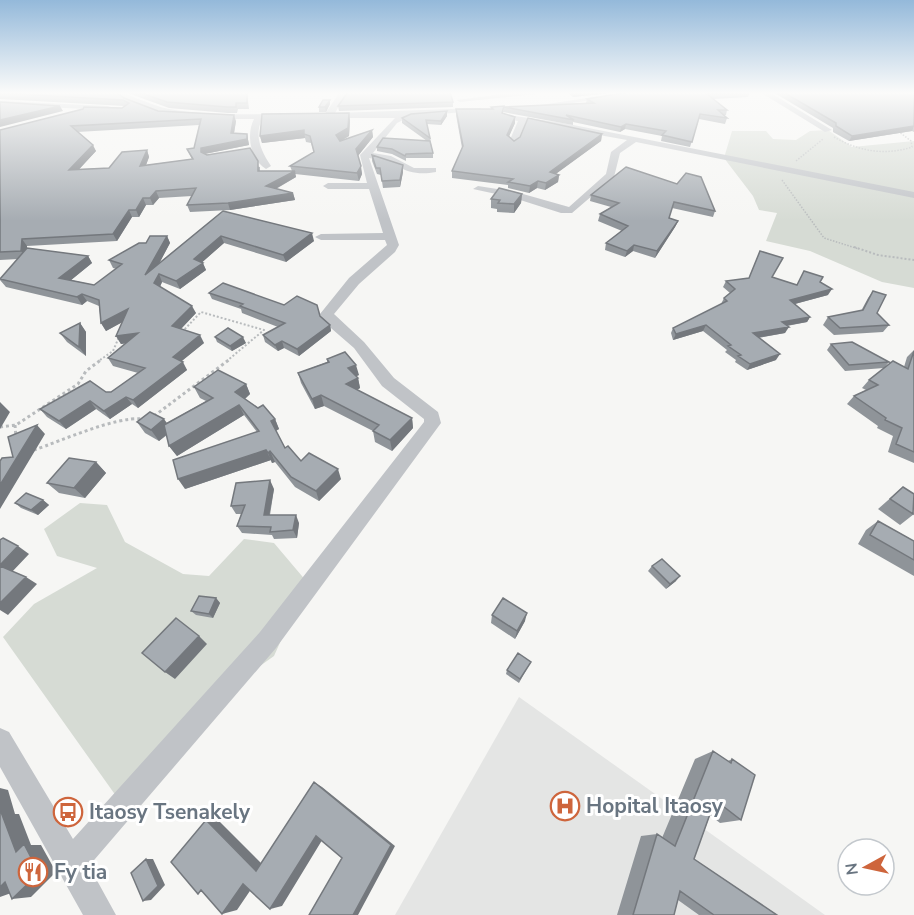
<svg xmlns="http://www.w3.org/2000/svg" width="914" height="915" font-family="'Nunito Sans',sans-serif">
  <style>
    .built { fill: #e4e5e4 }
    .green { fill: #d6dbd4 }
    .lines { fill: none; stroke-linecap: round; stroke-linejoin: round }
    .path-far2 { stroke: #b8bbbd; stroke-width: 1.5; stroke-dasharray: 1.5 1.5; stroke-linecap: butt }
    .path-far1 { stroke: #b8bbbd; stroke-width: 2; stroke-dasharray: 2 2; stroke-linecap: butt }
    .path { stroke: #b8bbbd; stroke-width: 3; stroke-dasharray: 3 3; stroke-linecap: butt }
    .minor { fill: #c0c3c7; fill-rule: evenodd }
    .wall { fill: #8f9499; fill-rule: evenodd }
    .shaded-wall { fill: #74787d }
    .building { fill: #a6acb2; stroke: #74787d; stroke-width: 1.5; fill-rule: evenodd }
    .labels { text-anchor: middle; stroke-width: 6; stroke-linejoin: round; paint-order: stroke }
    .near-poi-label { font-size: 21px; font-weight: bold; fill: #697581; stroke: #fff; text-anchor: start }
  </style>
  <rect width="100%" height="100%" fill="#f6f6f4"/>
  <!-- built -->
  <path class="built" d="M519,697L825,915H395Z"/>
  <!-- green -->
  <path class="green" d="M828,130L852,147L914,141V288L882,282L810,251L766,241L777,213L759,210L753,196L724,158L732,131H766L773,139L796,140L810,131Z
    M80,503L107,505L125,542L183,574L209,576L244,539L274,543L307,582L274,656L221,694L126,810L3,637L34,604L97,568L57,556L44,529Z"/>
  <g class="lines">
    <!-- path-far2 -->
    <path class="path-far2" d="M834,137C858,151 885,156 912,147L911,141L898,131
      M796,161L823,139
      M782,180L824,238L859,249"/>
    <!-- path-far1 -->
    <path class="path-far1" d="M854,247L878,255L914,260
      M182,332L201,312L264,330L228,360
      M100,360L113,351L119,337"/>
    <!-- path -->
    <path class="path" d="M154,416L230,359
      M15,425L16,438
      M0,427L16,425L78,384L86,371L102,359
      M34,450C61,441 116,416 142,419"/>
    <!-- minor -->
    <path class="minor" d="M113,92C126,92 152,106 169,109C207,116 247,114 285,114L289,116L262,119C254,136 261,151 271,166L266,169C250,160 246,134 254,119C209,119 149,122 113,92Z
      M340,92H347L335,113L480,108L484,110L409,117L397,123L373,153L391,156L414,168H436V172C406,178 397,162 369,158L399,245L395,252L359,284L334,314L364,342L394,378L438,412L441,423L276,648L89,866L116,915H83L0,767V728L9,732L73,839L260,632L424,422V419L382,386L354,348L324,322L320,314L349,278L387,245L385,240H321L315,237L321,234L383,233L369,189H328L323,186L328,183H367L360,155L395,118H322Z
      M521,92H554L460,102L456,100Z
      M626,92H649L538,108L534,106Z
      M760,92H769L832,130L825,132Z
      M0,101L108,106L112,108L108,110L0,105Z
      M488,112L563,123L914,192V198L636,142L620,153L614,177L572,213H561L514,198L473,189L478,186L516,192L569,207L606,174L611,152L627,140L526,122L517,142L513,145L509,142L518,121L488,116Z"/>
  </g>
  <!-- wall -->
  <path class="wall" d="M0,92L124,98L158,111L236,121L234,133L247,134L249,145L205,154L260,167V171H292L290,166L314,152L311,143L306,142L305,138L262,143L260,136L350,120L349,136L341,141L372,130L373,137L358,156L362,174L359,181L295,174L296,177L276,189L293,193L295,200L230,210L190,212L187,205L192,196L159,198L153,205H146L139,217H132L117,241L27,246V248L88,256L92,263L71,280L94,285L117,269L113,268L109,260L146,243L167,236L170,243L159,263L223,211L314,241L286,262L224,243L202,262L206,270L180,289L162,282L160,287L196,313L181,329L204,343L181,361L187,370L138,408L132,404L110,419L96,409L66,429L47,417L40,409L111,392L138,373L113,366L108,358L126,343L121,344L116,336L122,322L106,331L101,323L99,306L87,301L82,305L6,287L0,280L18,259L0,260V130L122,108L125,106L0,99ZM199,125L194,148L187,149L192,159L146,165L149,157L147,150L109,168L79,169L96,151L77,132Z
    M125,92H247L249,109H238L237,113H228L169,108Z
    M566,92H620L573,97Z
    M750,92L748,97L713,99L727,110L726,115H724L727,118L725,124L699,119L690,147L661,141L662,136L625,129L620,132L573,122V125L503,112L504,107L586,103L587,99Z
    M773,92H914V132L912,131L849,141L833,132V128Z
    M453,102V107L339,111L338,106Z
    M330,104L326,112H319V107Z
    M491,107L503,112V114L515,117V123L509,136L514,141L602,134L601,141L555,174L559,175L558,182L545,190L537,188L529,193L508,188V185L452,178V171L462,148L456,115V109H491Z
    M447,111V116L441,125L427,124L433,153V158H406V161L392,154L377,151V147L427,141L402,123V118Z
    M372,155L403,165V172L400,187L383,188L381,175L377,174L372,161Z
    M626,167L715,211L713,217L672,208L669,218L678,221L675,227L655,258L633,251L625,257L605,250L606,243L622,231L598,221L600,214L611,207L590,201L591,195Z
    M522,194L521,203L514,213L497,212V209L491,208V199Z
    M760,251L772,277L797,285L820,282L828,295L795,304L810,317L807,322L787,326L785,333L758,338L776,360L747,370L735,362L736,360L725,352L727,350L703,331L673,340L671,333L673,328L721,304L724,298L730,293L723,287L726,281L749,278Z
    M873,291L877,313L889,325L883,332L834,335L823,325L828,317L861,311L868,298Z
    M209,293L284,305L320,316L330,325L331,331L299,356L284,348L278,351L265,342L263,335L278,327L242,313L241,309L212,299Z
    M80,323L86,332V356L67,342L60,333Z
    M215,337L246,343L232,351L217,342Z
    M831,344L889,362L884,368L845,371L827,350Z
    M914,350V463L888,452L893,436L877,428L878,426L847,404L854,396L866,390L862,388L869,380L904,367L907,357Z
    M327,359L359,375L356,376L358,378L360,388L357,390L412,418L413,428L392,451L375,442L373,431L324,406L315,409L301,383L298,373L327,362Z
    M246,384L250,394L245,399L275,419L279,429L276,431L285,448L301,461L341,479L319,501L295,487L275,462L272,463L271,460L185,489L257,432L244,415L177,456L169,446L167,435L159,441L145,433L137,422L167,423L206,401L200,398L194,387Z
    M96,462L106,473L85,498L59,493L47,483Z
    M903,487L914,514L900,525L878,509Z
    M274,489L270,515L299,523L297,538L274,539L272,535L242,533L237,526L241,514H236L231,506Z
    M43,500L49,505L38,515L21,508L15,503Z
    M878,521L914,541V576L858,544L866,530Z
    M652,566L676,581L666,589L648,571Z
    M216,598L220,603L213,618L196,615L191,611Z
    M492,615L525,621L515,639L491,623Z
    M529,665L519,683L506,674L507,670Z
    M713,751L728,761L732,759L741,820L720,823L710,815L694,859L777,915H699L678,900L674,915H617L641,836L657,834L662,838L695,759Z"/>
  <!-- shaded-wall -->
  <path class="shaded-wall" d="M574,92H619L573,97Z
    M330,100V104L326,112L325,107Z
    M60,106L63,111L0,127V120Z
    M447,111V116L441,125V121Z
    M349,113L350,120L349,136L337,143L336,135Z
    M234,115L236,121L233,139L231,133Z
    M515,117V123L507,141V135Z
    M626,124L625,129L620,132L621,127Z
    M914,126L912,131L849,141L852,136Z
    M304,130L305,138L262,143L260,136Z
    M372,130L373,137L357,157L356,149Z
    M247,134L249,145L204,154L201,152V148Z
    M602,134L601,141L549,179L550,172Z
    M93,145L96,151L73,176L69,170Z
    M147,150L149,157L143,173L140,166Z
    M403,165V172L400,187V180Z
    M361,166L362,174L359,181L357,173Z
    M295,171L296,177L268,193L266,186Z
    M559,175L558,182L545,190L546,183Z
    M538,181L537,188L529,193L530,186Z
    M156,191L159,198L153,205L150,198Z
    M293,193L295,200L230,210L228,203Z
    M522,194L521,203L514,213V204Z
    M143,198L146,205L139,217L136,210Z
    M129,210L132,217L117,241L113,234Z
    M678,221L675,227L655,258L657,251Z
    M312,233L314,241L286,262L283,255Z
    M167,236L170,243L149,283L145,275Z
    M221,236L224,243L198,266L203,263L206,270L180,289L176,281L194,259Z
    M22,239L27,246V258L21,251Z
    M634,245L633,251L625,257L627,251Z
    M88,256L92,263L65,285L59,278Z
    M159,274L162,282L158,291L154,283Z
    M832,289L828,295L787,306L790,300Z
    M82,294L87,301L82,305L77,297Z
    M192,306L196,313L176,334L172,326Z
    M128,309L132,317L106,331L101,323Z
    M810,317L807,322L779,327L782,322Z
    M80,323L86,332V356L79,347Z
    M330,325L331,331L299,356L297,349Z
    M706,325L703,331L673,340L676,334Z
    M789,327L785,333L750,339L753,333Z
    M138,333L143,341L121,344L116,336Z
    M200,335L204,343L177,365L173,357Z
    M243,337L246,343L232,351L230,346Z
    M282,341L284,348L278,351L275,345Z
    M780,354L776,360L747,370L750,364Z
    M183,362L187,370L138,408L133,400Z
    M356,365L359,375L350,379L348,368Z
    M358,378L360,388L348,395L346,384Z
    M246,384L250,394L240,403L235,392Z
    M321,395L324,406L315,409L312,399Z
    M126,397L132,404L110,419L104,411Z
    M90,401L96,409L66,429L59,421Z
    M0,402L10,412L0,429Z
    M239,405L244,415L177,456L169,446Z
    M412,418L413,428L392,451L390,440Z
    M164,419L172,430L159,441L151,430Z
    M275,419L279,429L275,431L271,421Z
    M37,425L45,434L0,509V485Z
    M266,450L271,460L185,489L178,479Z
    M270,451L275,462L272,463L268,453Z
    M96,462L106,473L85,498L74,488Z
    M338,469L341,479L319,501L316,491Z
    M270,480L274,489L268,522L264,515Z
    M43,500L49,505L38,515L31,510Z
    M296,515L299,523L297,538L293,530Z
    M18,546L29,554L11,573L0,566V565Z
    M680,576L676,581L666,589L670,584Z
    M26,577L37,584L8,615L0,610V603Z
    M216,598L220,603L213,618L209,614Z
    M527,613L525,621L515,639L517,631Z
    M199,636L207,644L175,679L165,672Z
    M314,782L322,787L395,846L358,915H353L391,845Z
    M0,788L8,790L15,814H19L31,845H41L56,872L31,897L12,899L16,852L0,815Z
    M206,820L220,822L268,870L256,871Z
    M316,836L324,837L282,906L270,909Z
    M146,859H153L165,885L151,900L143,901Z
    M5,882L14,892L0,897V887Z
    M256,882L237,910L222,914L243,884Z"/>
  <!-- building -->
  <path class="building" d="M0,92H116L124,98L158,111L234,115L231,133L247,134V139L201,148V152L207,155L250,148L258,161V171H295L266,186L293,193L228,203L187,205L196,188L156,191L150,198H143L136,210H129L113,234L22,239L21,251L0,252V130L83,109L84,107L122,108L129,103L123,100L0,93ZM201,119L194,148L187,149L193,159L140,166L147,150L122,152L109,168L69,170L93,145L71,126Z
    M138,92H247V103H236V107H227L167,102Z
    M348,92H450L453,102L338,106Z
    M629,92H748L707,94L727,110H718L727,118L700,114L692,142L662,135L666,131L626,124L621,127L566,115L574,120L504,107L594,103L587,99Z
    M783,92H914V126L852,136L836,126V123Z
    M323,100H330L325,107H319Z
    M0,102L60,106L0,120Z
    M504,106L502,113L515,117L507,135L514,141L520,137L528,118L602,134L550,172L559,175L546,183L538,181L530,186L508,182L513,179L452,171L463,146L456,109H493L491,107Z
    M447,111L441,121L426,120L430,138L402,118L411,114Z
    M349,113L348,128L336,135L340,141L372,130L356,149L361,166L357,173L290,166L314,152L310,136L304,134V130L260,136L262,114Z
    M383,138L430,141L433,153L406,154L405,156L392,149L377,147Z
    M372,155L403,165L400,180L382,181L380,168H376Z
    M626,167L677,184L686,173L701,177L715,211L674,202L669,218L678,221L657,251L634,245L627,251L606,243L628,226L600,214L619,203L591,195Z
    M499,188L522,194L514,204L498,203L500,200L491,199Z
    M223,211L312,233L283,255L221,236L194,259L203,263L176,281L159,274L154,283L192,306L172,326L200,335L173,357L183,362L133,400L126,397L104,411L90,401L59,421L40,409L90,381L106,392H111L145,368L108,358L138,333L116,336L128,309L101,323L99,300L82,294L77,297L0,279L27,248L88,256L59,278L94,285L122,264L109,260L139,243H146L150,236H167L145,275Z
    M760,251L783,258L772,277L797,285L804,271L823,277L820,282L832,289L790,300L810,317L782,322L789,327L753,333L780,354L750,364L738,356L741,355L728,346L731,345L706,325L676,334L673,328L727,301L724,298L735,289L726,281L749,278Z
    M223,283L284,305L297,296L317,305L320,316L330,325L297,349L282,341L275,345L263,335L285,323L240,306L243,304L209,293Z
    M873,291L886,295L877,313L889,325L840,328L828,317L863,310Z
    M80,323L79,347L60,333Z
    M228,328L243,337L230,346L215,337Z
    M852,342L889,362L849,365L831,344Z
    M914,351V452L896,444L902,428L885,420L886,418L854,396L878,385L869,380L893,361L908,369Z
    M345,352L356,365L348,368L358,378L346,384L412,418L390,440L373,431L379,425L321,395L312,399L298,373L329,362L327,359Z
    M218,370L246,384L235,392L258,408L263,405L275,419L271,421L285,448L288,446L301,461L309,453L338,469L316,491L291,477L270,451L268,453L266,450L178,479L173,460L259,431L239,405L169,446L164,425L213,398L194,387Z
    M150,412L164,419L151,430L137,422Z
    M37,425L0,485V461L2,458L13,457L8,437Z
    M69,458L96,462L74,488L47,483Z
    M270,480L264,515H296L293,530L270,532L271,527L237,526L245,505L231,506L236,483Z
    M903,487L914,494L913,514L890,499Z
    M26,493L43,500L31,510L15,503Z
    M878,521L914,541V560L870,535Z
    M3,538L18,546L0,565V540Z
    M662,559L680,576L670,584L652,566Z
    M0,566L26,577L0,603Z
    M199,596L216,598L209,614L191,611Z
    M503,598L527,613L517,631L492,615Z
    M176,618L199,636L165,672L142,653Z
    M518,653L531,662L520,679L507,670Z
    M713,751L731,763L732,759L755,775L741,820L715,800L694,859L777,915H714L680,891L674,915H633L657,834L675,846Z
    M314,782L391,845L353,915H309L342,858L316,836L270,909L243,884L222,914L201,890L198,894L171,862L206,820L256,871Z
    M1,812L16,852L24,844L39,873L12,899L5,882L0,887V813Z
    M146,859L158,886L143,901L131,873Z"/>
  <!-- sky -->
  <linearGradient id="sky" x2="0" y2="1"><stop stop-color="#94b9da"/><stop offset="0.42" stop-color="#fbfbfa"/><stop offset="1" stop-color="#fbfbfa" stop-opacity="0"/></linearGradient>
  <rect width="914" height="221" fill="url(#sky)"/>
  <!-- icons -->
  <defs>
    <g id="hospital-ring" transform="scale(1.5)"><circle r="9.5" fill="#fff" stroke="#ce653c" stroke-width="1.5"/><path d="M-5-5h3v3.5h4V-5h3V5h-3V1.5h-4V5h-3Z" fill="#ce653c"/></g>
    <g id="bus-ring" transform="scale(1.5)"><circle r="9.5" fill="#fff" stroke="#ce653c" stroke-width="1.5"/><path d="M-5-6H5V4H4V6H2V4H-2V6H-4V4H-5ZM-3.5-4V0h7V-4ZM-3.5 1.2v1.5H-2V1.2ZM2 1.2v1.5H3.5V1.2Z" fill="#ce653c"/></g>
    <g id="restaurant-ring" transform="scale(1.5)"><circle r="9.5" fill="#fff" stroke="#ce653c" stroke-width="1.5"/><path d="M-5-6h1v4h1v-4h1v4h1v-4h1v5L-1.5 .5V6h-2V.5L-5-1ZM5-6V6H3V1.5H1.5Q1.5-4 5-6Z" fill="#ce653c"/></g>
  </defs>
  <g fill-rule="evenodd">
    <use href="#hospital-ring" x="565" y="806"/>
    <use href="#bus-ring" x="68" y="812"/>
    <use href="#restaurant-ring" x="33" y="872"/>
  </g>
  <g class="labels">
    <!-- near-poi labels -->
    <g class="near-poi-label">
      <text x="586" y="813">Hopital Itaosy</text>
      <text x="89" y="819">Itaosy Tsenakely</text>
      <text x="54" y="879">Fy tia</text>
    </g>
  </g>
  <!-- north arrow -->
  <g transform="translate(866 867) rotate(262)"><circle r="28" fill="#ffffff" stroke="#c3c8cd" stroke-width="1.5"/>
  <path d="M0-4.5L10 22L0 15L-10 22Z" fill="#ce653c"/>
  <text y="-9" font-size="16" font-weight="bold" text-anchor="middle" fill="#697581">N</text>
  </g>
</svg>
